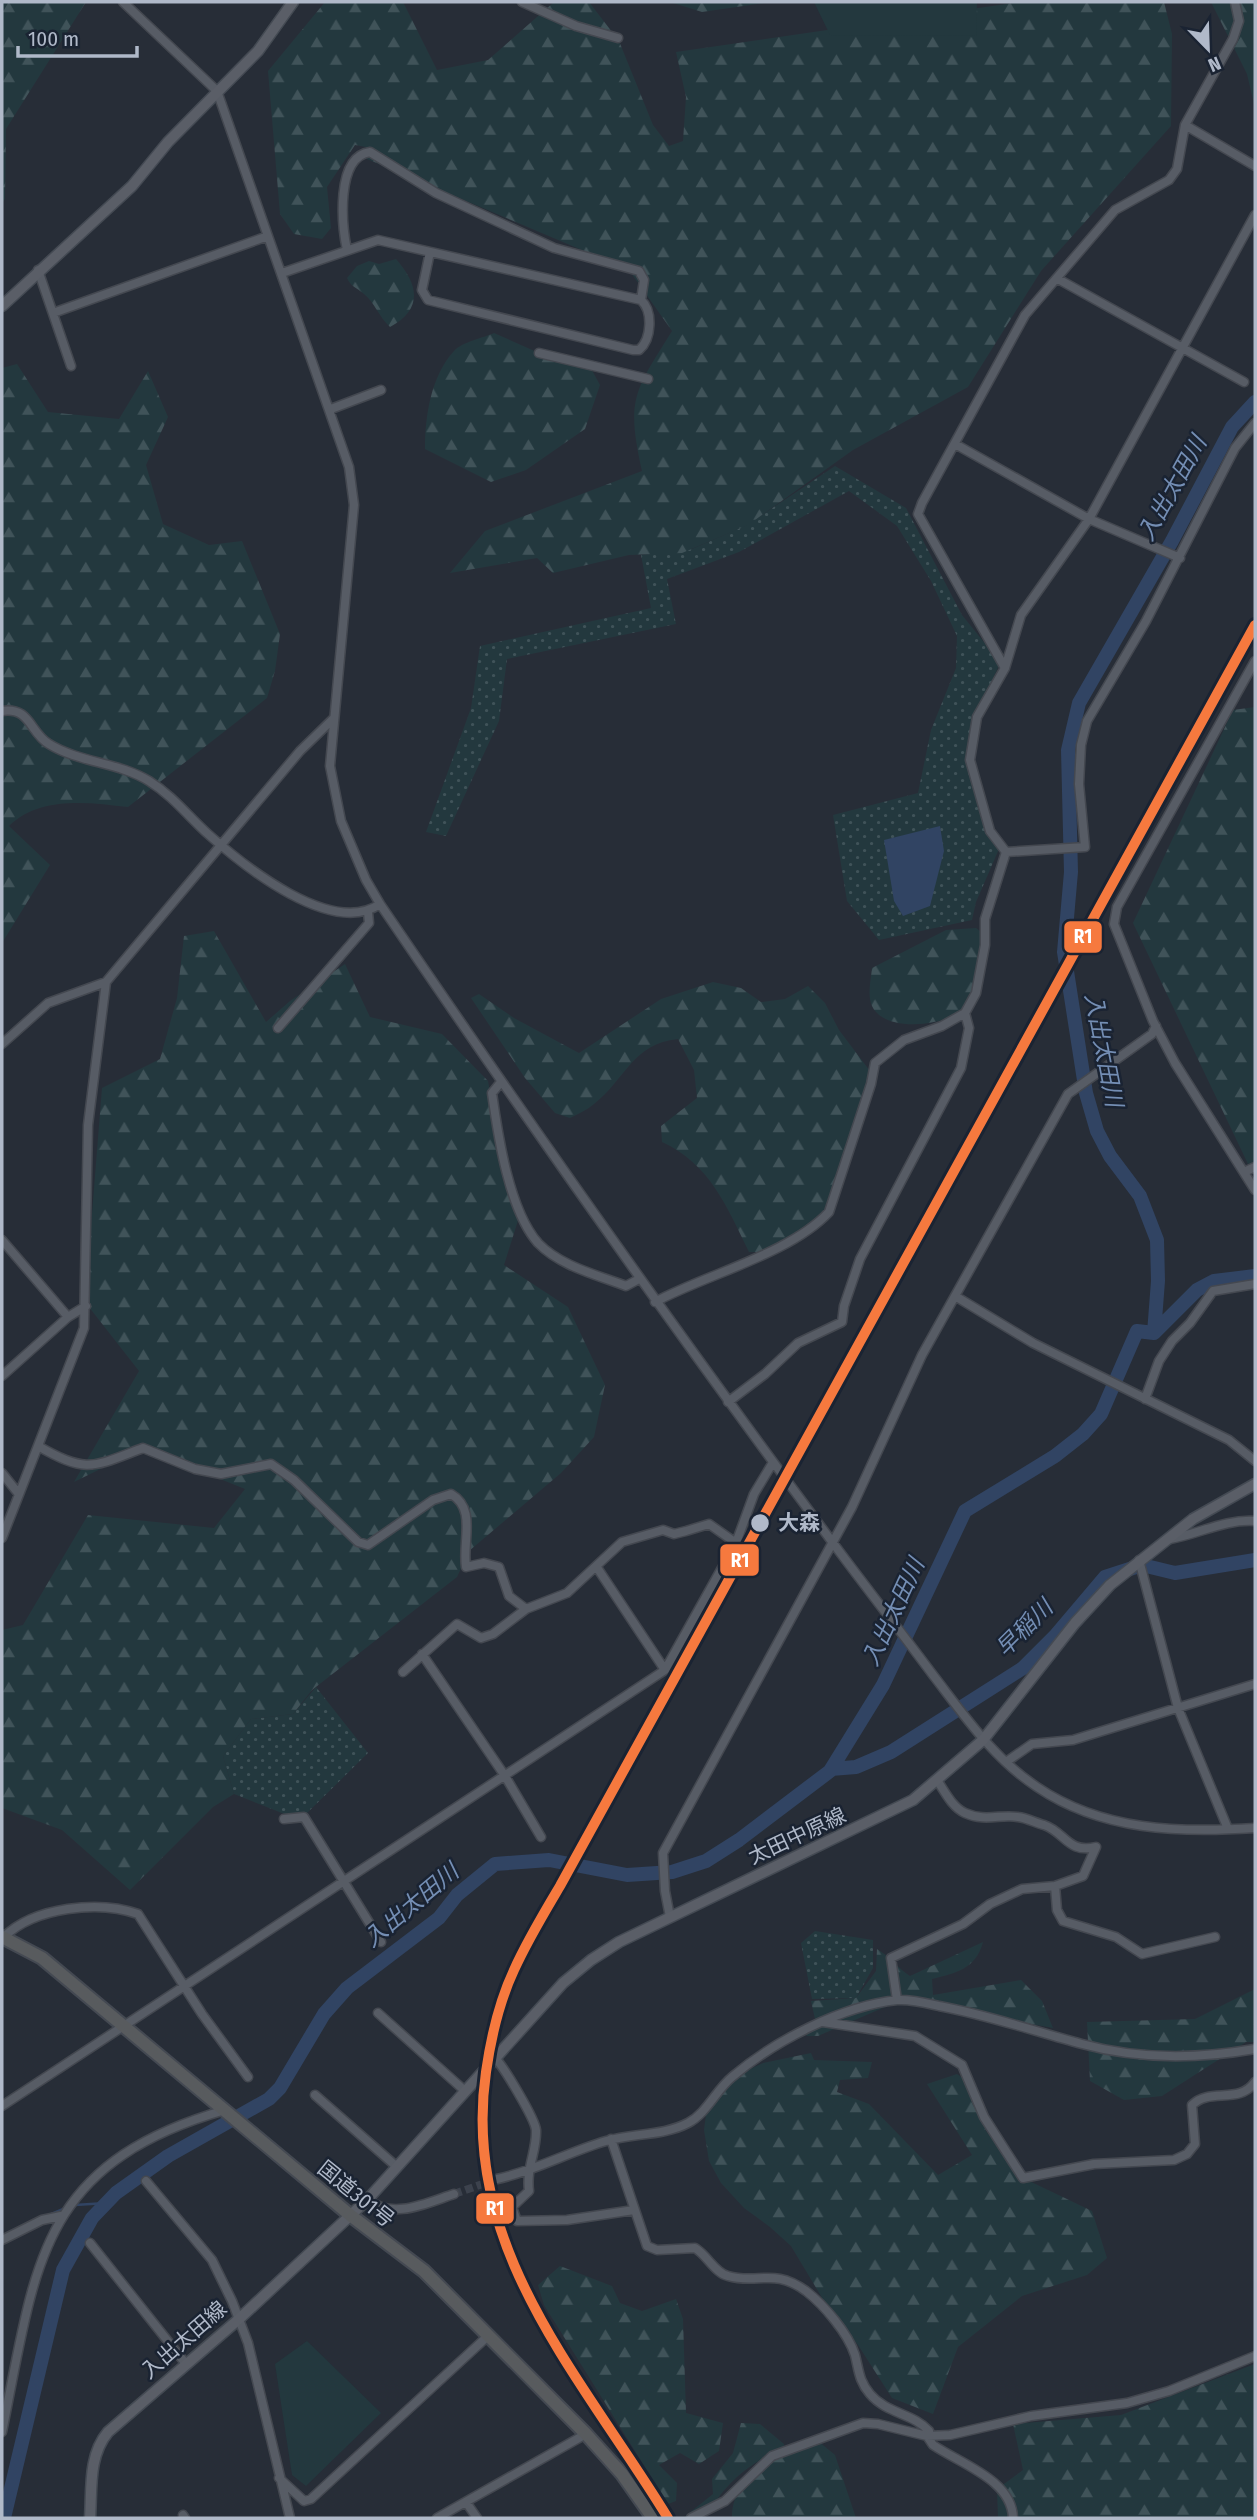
<svg xmlns="http://www.w3.org/2000/svg" width="1257" height="2520" font-family="'Fira Sans Condensed','Noto Sans JP',sans-serif">
  <style>
    .grass { fill: url(#grass-dots) }
    .forest { fill: url(#forest-firs) }
    .park { fill: #23383e }
    .water { fill: #314463 }
    .lines { fill: none; stroke-linecap: round; stroke-linejoin: round }
    .stream { stroke: #314463; stroke-width: 2.5 }
    .river { stroke: #314463; stroke-width: 14 }
    .minor-tunnel { stroke: #3c424d; stroke-width: 8; stroke-dasharray: 8 4; stroke-linecap: butt }
    .minor-casing { stroke: #444850; stroke-width: 11 }
    .major-casing { stroke: #444a53; stroke-width: 13 }
    .highway-casing { stroke: #444952; stroke-width: 16 }
    .minor { stroke: #575c65; stroke-width: 8 }
    .major { stroke: #5a5e67; stroke-width: 10 }
    .highway { stroke: #585b5e; stroke-width: 12 }
    .rail-1-casing { stroke: #1a2332; stroke-width: 16 }
    .rail-1 { stroke: #f6793e; stroke-width: 10 }
    .stop-dot { fill: #b0b9c9; stroke: #1a2332; stroke-width: 2.5 }
    .labels { text-anchor: middle; stroke-width: 5; stroke-linejoin: round; paint-order: stroke }
    .stop-label { font-size: 21px; font-weight: bold; fill: #b0b9c9; stroke: #1a2332; text-anchor: start }
    .street-label { font-size: 21px; fill: #b0b9c9; stroke: #1a2332 }
    .water-label { font-size: 23px; font-style: italic; fill: #748eb4; stroke: #1a2332 }
    .line-badge { stroke: #1a2332; stroke-width: 2.5 }
    .badge-label { font-size: 19px; text-anchor: middle; font-weight: bold; fill: #fff }
  </style>
  <defs>
    <pattern id="grass-dots" width="8" height="8" patternUnits="userSpaceOnUse" patternTransform="scale(1.75)"><rect width="8" height="8" fill="#23383e"/><path d="M2 2h.1M6 6h.1" fill="none" stroke="#405359" stroke-width="1.8" stroke-linecap="round"/></pattern>
    <pattern id="forest-firs" width="22" height="20" patternUnits="userSpaceOnUse" patternTransform="scale(1.75)"><rect width="22" height="20" fill="#23383e"/><path d="M5 1l3.5 6h-7zM16 11l3.5 6h-7z" fill="#405359"/></pattern>
  </defs>
  <rect width="100%" height="100%" fill="#272d37"/>
  <!-- grass -->
  <path class="grass" d="M835,466L906,508L962,615L1000,662C992,684 975,711 973,734C970,762 978,831 999,849L976,902L972,920L879,940L847,901L833,815L918,793L931,730L956,668L957,636L931,581L897,526L849,491L739,552L667,579L676,624L507,659L499,721L446,836L426,832L471,708L480,646L651,608L641,555L692,549L747,525Z
    M316,1687L368,1753L304,1816L292,1817L234,1794L223,1756L251,1719L293,1714Z
    M815,1931L873,1940V1968L856,1998L812,1999L801,1943Z"/>
  <!-- forest -->
  <path class="forest" d="M2,2H86L6,129L5,199L2,203Z
    M325,2H403L437,70L488,60L554,2H589L619,41L653,125L669,146L683,141L686,97L676,52L1019,2H1164L1172,34L1171,126L1041,271L968,387L853,450L748,525L682,553L629,555L553,573L537,558L450,573L485,531L642,471C626,399 634,392 672,331L629,270L360,156L366,147L355,145L327,187L331,228L322,239L294,234L280,214L268,71Z
    M670,2H771L702,12Z
    M1211,2H1255V108L1247,74Z
    M396,259C419,285 423,309 390,327C379,317 375,303 364,294C356,287 351,287 347,278L357,266L369,261L379,264Z
    M494,333L539,353L588,363L600,385L585,429L526,470L491,482L425,449C425,416 431,376 454,351C462,342 483,338 494,333Z
    M17,364L48,412L119,419L148,371L168,417L146,465L163,524L209,545L242,541L280,634L275,671L267,698L128,807C88,802 39,796 9,826L50,865L2,943V368Z
    M1255,707V1162L1248,1164L1133,923L1233,710Z
    M976,928L985,935C984,960 983,981 969,1003C955,1026 885,1035 872,1006C867,994 871,980 872,968L946,930Z
    M214,931L266,1022L290,1001L345,964L370,1017L442,1034L488,1081L501,1152L521,1211L504,1265L568,1307L605,1385L594,1437L561,1473L469,1551L457,1577L312,1690L293,1714L251,1719L223,1756L234,1794L213,1807L130,1890L62,1830L2,1808V1630L23,1625L88,1515L214,1528L245,1489L143,1448L74,1482L139,1371L85,1302L102,1088L160,1059L177,998L184,936Z
    M713,982L741,988L761,1002L785,999L808,986L825,1003L839,1030L873,1075L829,1212L767,1252H749C727,1207 710,1164 662,1142L661,1126L697,1098L694,1070L678,1039C633,1043 625,1080 594,1104C587,1110 578,1114 570,1118L555,1113L525,1078L471,998L479,994L514,1018L579,1053L661,999Z
    M983,1942C976,1969 956,1973 932,1979L933,1995L1021,1980L1042,2001L1053,2028L901,2000L818,2036H806L815,2019L811,2001L856,1998L876,1971L877,1949C891,1957 897,1968 910,1976Z
    M1255,1989V2042H1246L1162,2096L1124,2100L1090,2081L1087,2022L1195,2019Z
    M811,2053L814,2060L872,2062L868,2078L840,2080L837,2092L869,2104L938,2175L972,2155L927,2084L957,2074L967,2081L986,2131L1023,2178L1092,2211L1107,2258L1087,2275L1022,2296L958,2347L933,2414L892,2398L858,2345L824,2301L791,2246L770,2227L744,2208L721,2183L709,2161L704,2130L707,2107L737,2075L763,2063Z
    M560,2266L612,2286L620,2303L642,2311L676,2299L683,2319L686,2413L723,2423L719,2451L699,2464L680,2453L659,2465L677,2483L676,2501L668,2504L544,2305L538,2285Z
    M1255,2364V2518H998L997,2489L1023,2470L1013,2424L1121,2415Z
    M741,2423L760,2424L784,2444V2449C746,2463 725,2485 704,2518H683L713,2494L712,2479L733,2453Z
    M818,2441L835,2455L856,2518H732C731,2473 784,2455 818,2441Z"/>
  <!-- park -->
  <path class="park" d="M814,2H977L976,36L830,35Z
    M307,2341L381,2413L306,2486L292,2475L275,2364Z"/>
  <!-- water -->
  <path class="water" d="M940,826L944,851L930,906L903,916L894,901L884,840Z"/>
  <g class="lines">
    <!-- stream -->
    <path class="stream" d="M75,2205L106,2203
      M49,2215L68,2207"/>
    <!-- river -->
    <path class="river" d="M1154,1333L1158,1281L1157,1240L1140,1196L1110,1156L1097,1131L1086,1093L1064,952L1071,872L1068,750L1079,703L1172,541L1232,427L1255,402
      M1154,1333L1197,1290L1214,1281L1255,1276
      M831,1769L856,1767L891,1752L1023,1668L1055,1636L1105,1577L1142,1565L1175,1573L1255,1560
      M4,2518L63,2270L92,2218L116,2193L168,2156L269,2099L280,2088L324,2014L347,1988L439,1918L457,1895L495,1864L549,1860L627,1875L672,1872L706,1861L739,1840L830,1771L883,1685L965,1511L1055,1456L1083,1434L1101,1414L1137,1331L1154,1333"/>
    <!-- minor-tunnel -->
    <path class="minor-tunnel" d="M454,2194L497,2179"/>
    <!-- minor casing -->
    <g class="minor-casing">
      <path id="minor" d="M123,2L217,91L349,467L354,505L330,766L341,821L366,880L380,904C528,1122 679,1336 836,1547C868,1590 901,1632 933,1675C964,1715 993,1758 1037,1787C1102,1831 1179,1833 1255,1828
        M522,2L576,26L618,38
        M1185,125L1255,166
        M430,252L422,290L428,300L633,350H639C652,339 653,311 641,300
        M38,270L71,366
        M282,273L378,240L641,300L644,280L639,271L554,248L436,193L370,152C335,157 342,226 347,250
        M1058,279L1244,382
        M53,313L268,236
        M539,353L648,379
        M331,409L381,390
        M955,444L1089,519L1180,558
        M1255,661L1117,907L1114,924L1153,1021L1175,1063L1255,1190
        M1005,668L918,514L922,503L1025,315L1115,210L1169,180L1177,169L1185,125L1233,39L1239,21L1235,2
        M2,711C31,707 29,732 49,744C80,763 118,762 149,781C173,796 188,816 208,834C245,867 332,937 380,904
        M1006,852L1085,847L1079,784L1081,745L1087,721L1146,621L1235,448L1255,423
        M278,1028L369,923L368,912
        M2,1044L48,1003L106,982
        M501,1082L492,1093C498,1136 509,1210 538,1243C560,1266 597,1275 626,1286L639,1279
        M1244,1172L1255,1167
        M2,1240L68,1317
        M955,1296L1033,1343L1229,1440L1255,1461
        M655,1302C707,1274 790,1254 829,1212L871,1084L875,1063L904,1040L942,1026L965,1013L976,993L985,945V919L1006,852L990,831L970,760L977,717L1005,668L1021,615L1089,519L1255,215
        M2,1376L68,1317L86,1306
        M1145,1399L1159,1361L1172,1341L1190,1323L1213,1291L1255,1284
        M728,1402L765,1374L798,1343L842,1322L844,1306L860,1259L961,1068L969,1028L965,1013
        M38,1446C87,1474 93,1467 143,1448L195,1469L221,1474L271,1464L294,1480L358,1542L368,1545L433,1500L451,1494C477,1509 462,1541 466,1567L484,1563L499,1567L509,1596L526,1609
        M2,1473L18,1493
        M2,1538L84,1328L88,1125L106,982L300,751L333,719
        M1170,1539C1199,1534 1224,1519 1255,1521
        M1139,1560L1178,1708L1228,1829
        M596,1566L665,1670
        M422,1654L505,1776L541,1837
        M403,1672L457,1624L481,1638L493,1634L526,1609L567,1593L622,1542L663,1530L674,1534L686,1531L709,1524L736,1543
        M1006,1762L1032,1744L1073,1740L1255,1684
        M284,1819L304,1817L381,1942
        M1055,1886L1057,1910L1063,1921L1116,1937L1142,1954L1215,1937
        M670,1917L665,1891L663,1853L852,1507L922,1355L1068,1094L1152,1034L1156,1026
        M4,1937C34,1907 99,1900 138,1914L202,2014L248,2077
        M897,2000L891,1958L963,1924L990,1904L1022,1889L1055,1886L1083,1876L1096,1847C1068,1854 1065,1832 1044,1825C1036,1823 1027,1818 1018,1817C1001,1814 985,1822 965,1813C952,1807 945,1792 937,1780
        M378,2013L465,2091
        M823,2022L915,2036L962,2065L984,2117L1023,2178L1094,2164L1174,2160L1187,2154L1195,2144L1192,2105C1210,2087 1239,2105 1255,2082
        M495,2058C504,2067 535,2119 536,2130C537,2151 526,2167 529,2191L512,2207L517,2221L567,2220L634,2210
        M315,2095L397,2167
        M2,2106L665,1670L736,1543L754,1494L772,1464
        M611,2139L647,2246L657,2250L695,2248C707,2255 715,2273 728,2276C758,2285 773,2267 806,2291C824,2305 848,2333 855,2355C859,2371 859,2381 870,2394C887,2414 913,2413 929,2431L927,2436L933,2445C961,2464 1012,2480 1013,2518
        M497,2179C535,2171 568,2152 606,2141C633,2133 663,2136 688,2123C707,2113 716,2090 732,2077C774,2041 842,2006 897,2000C911,1999 926,2003 939,2006C988,2015 1034,2031 1082,2044C1140,2060 1197,2059 1255,2049
        M146,2181L212,2260L232,2301L248,2343L290,2518
        M368,2199C391,2221 429,2202 454,2194
        M2,2240L42,2220L61,2216
        M90,2243L186,2364
        M2,2432C36,2265 38,2164 225,2110
        M279,2478L304,2501L311,2499L489,2335
        M466,2502L477,2518
        M183,2515L185,2518
        M437,2518L586,2434
        M691,2518L725,2501L772,2456L863,2423L878,2424L927,2436L950,2435L1031,2416L1127,2403L1169,2391L1255,2356"/>
    </g>
    <!-- major casing -->
    <g class="major-casing">
      <path id="major" d="M2,306L132,186L168,142L258,51L293,2
        M90,2518C92,2489 88,2456 108,2432L239,2319L368,2199L563,1983L591,1960L619,1942L913,1800L983,1740L1075,1623L1110,1585L1193,1519L1255,1484"/>
    </g>
    <!-- highway casing -->
    <g class="highway-casing">
      <path id="highway" d="M2,1937L42,1958L350,2215L424,2271L586,2434L622,2474L653,2518"/>
    </g>
    <!-- minor -->
    <use href="#minor" class="minor"/>
    <!-- major -->
    <use href="#major" class="major"/>
    <!-- highway -->
    <use href="#highway" class="highway"/>
    <!-- rail-1 casing -->
    <g class="rail-1-casing">
      <path id="rail-1" d="M668,2518C582,2377 460,2249 486,2072C491,2037 499,2002 514,1970C527,1941 544,1913 560,1886L1255,625"/>
    </g>
    <!-- rail-1 -->
    <use href="#rail-1" class="rail-1"/>
  </g>
  <!-- markers -->
  <circle class="stop-dot" cx="760" cy="1523" r="10"/>
  <g class="labels">
    <!-- stop labels -->
    <g class="stop-label">
      <text x="778" y="1530">大森</text>
    </g>
    <!-- street labels -->
    <g class="street-label">
      <text transform="translate(797 1836) rotate(-25)" y="7">太田中原線</text>
      <text transform="translate(356 2194) rotate(39)" y="7">国道301号</text>
      <text transform="translate(184 2340) rotate(-41)" y="7">入出太田線</text>
    </g>
    <!-- water labels -->
    <g class="water-label">
      <text transform="translate(1172 488) rotate(-61)" y="8">入出太田川</text>
      <text transform="translate(1104 1050) rotate(79)" y="8">入出太田川</text>
      <text transform="translate(893 1612) rotate(-65)" y="8">入出太田川</text>
      <text transform="translate(1024 1628) rotate(-45)" y="8">早稲川</text>
      <text transform="translate(411 1905) rotate(-40)" y="8">入出太田川</text>
    </g>
  </g>
  <g class="line-badge">
    <rect x="1063" y="920" width="40" height="34" rx="7" fill="#f6793e"/>
    <rect x="719" y="1543" width="41" height="34" rx="7" fill="#f6793e"/>
    <rect x="475" y="2192" width="40" height="33" rx="7" fill="#f6793e"/>
  </g>
  <g class="badge-label">
    <text x="1083" y="943">R1</text>
    <text x="740" y="1567">R1</text>
    <text x="495" y="2215">R1</text>
  </g>
  <!-- border -->
  <rect width="1257" height="2520" fill="none" stroke="#b0b9c9" stroke-width="7"/>
  <!-- north arrow -->
  <g transform="translate(1208 49) rotate(157)" stroke="#1a2332" stroke-width="5" paint-order="stroke">
  <path d="M0-5L12 26L0 18L-12 26Z" fill="#b0b9c9"/>
  <text y="-10" font-size="19" font-weight="bold" text-anchor="middle" fill="#b0b9c9">N</text>
  </g>
  <!-- scale -->
  <path d="M18 46v10h119v-10" fill="none" stroke="#b0b9c9" stroke-width="3.5"/>
  <text x="28" y="46" font-size="21" fill="#b0b9c9" stroke="#1a2332" stroke-width="5" paint-order="stroke">100 m</text>
</svg>
